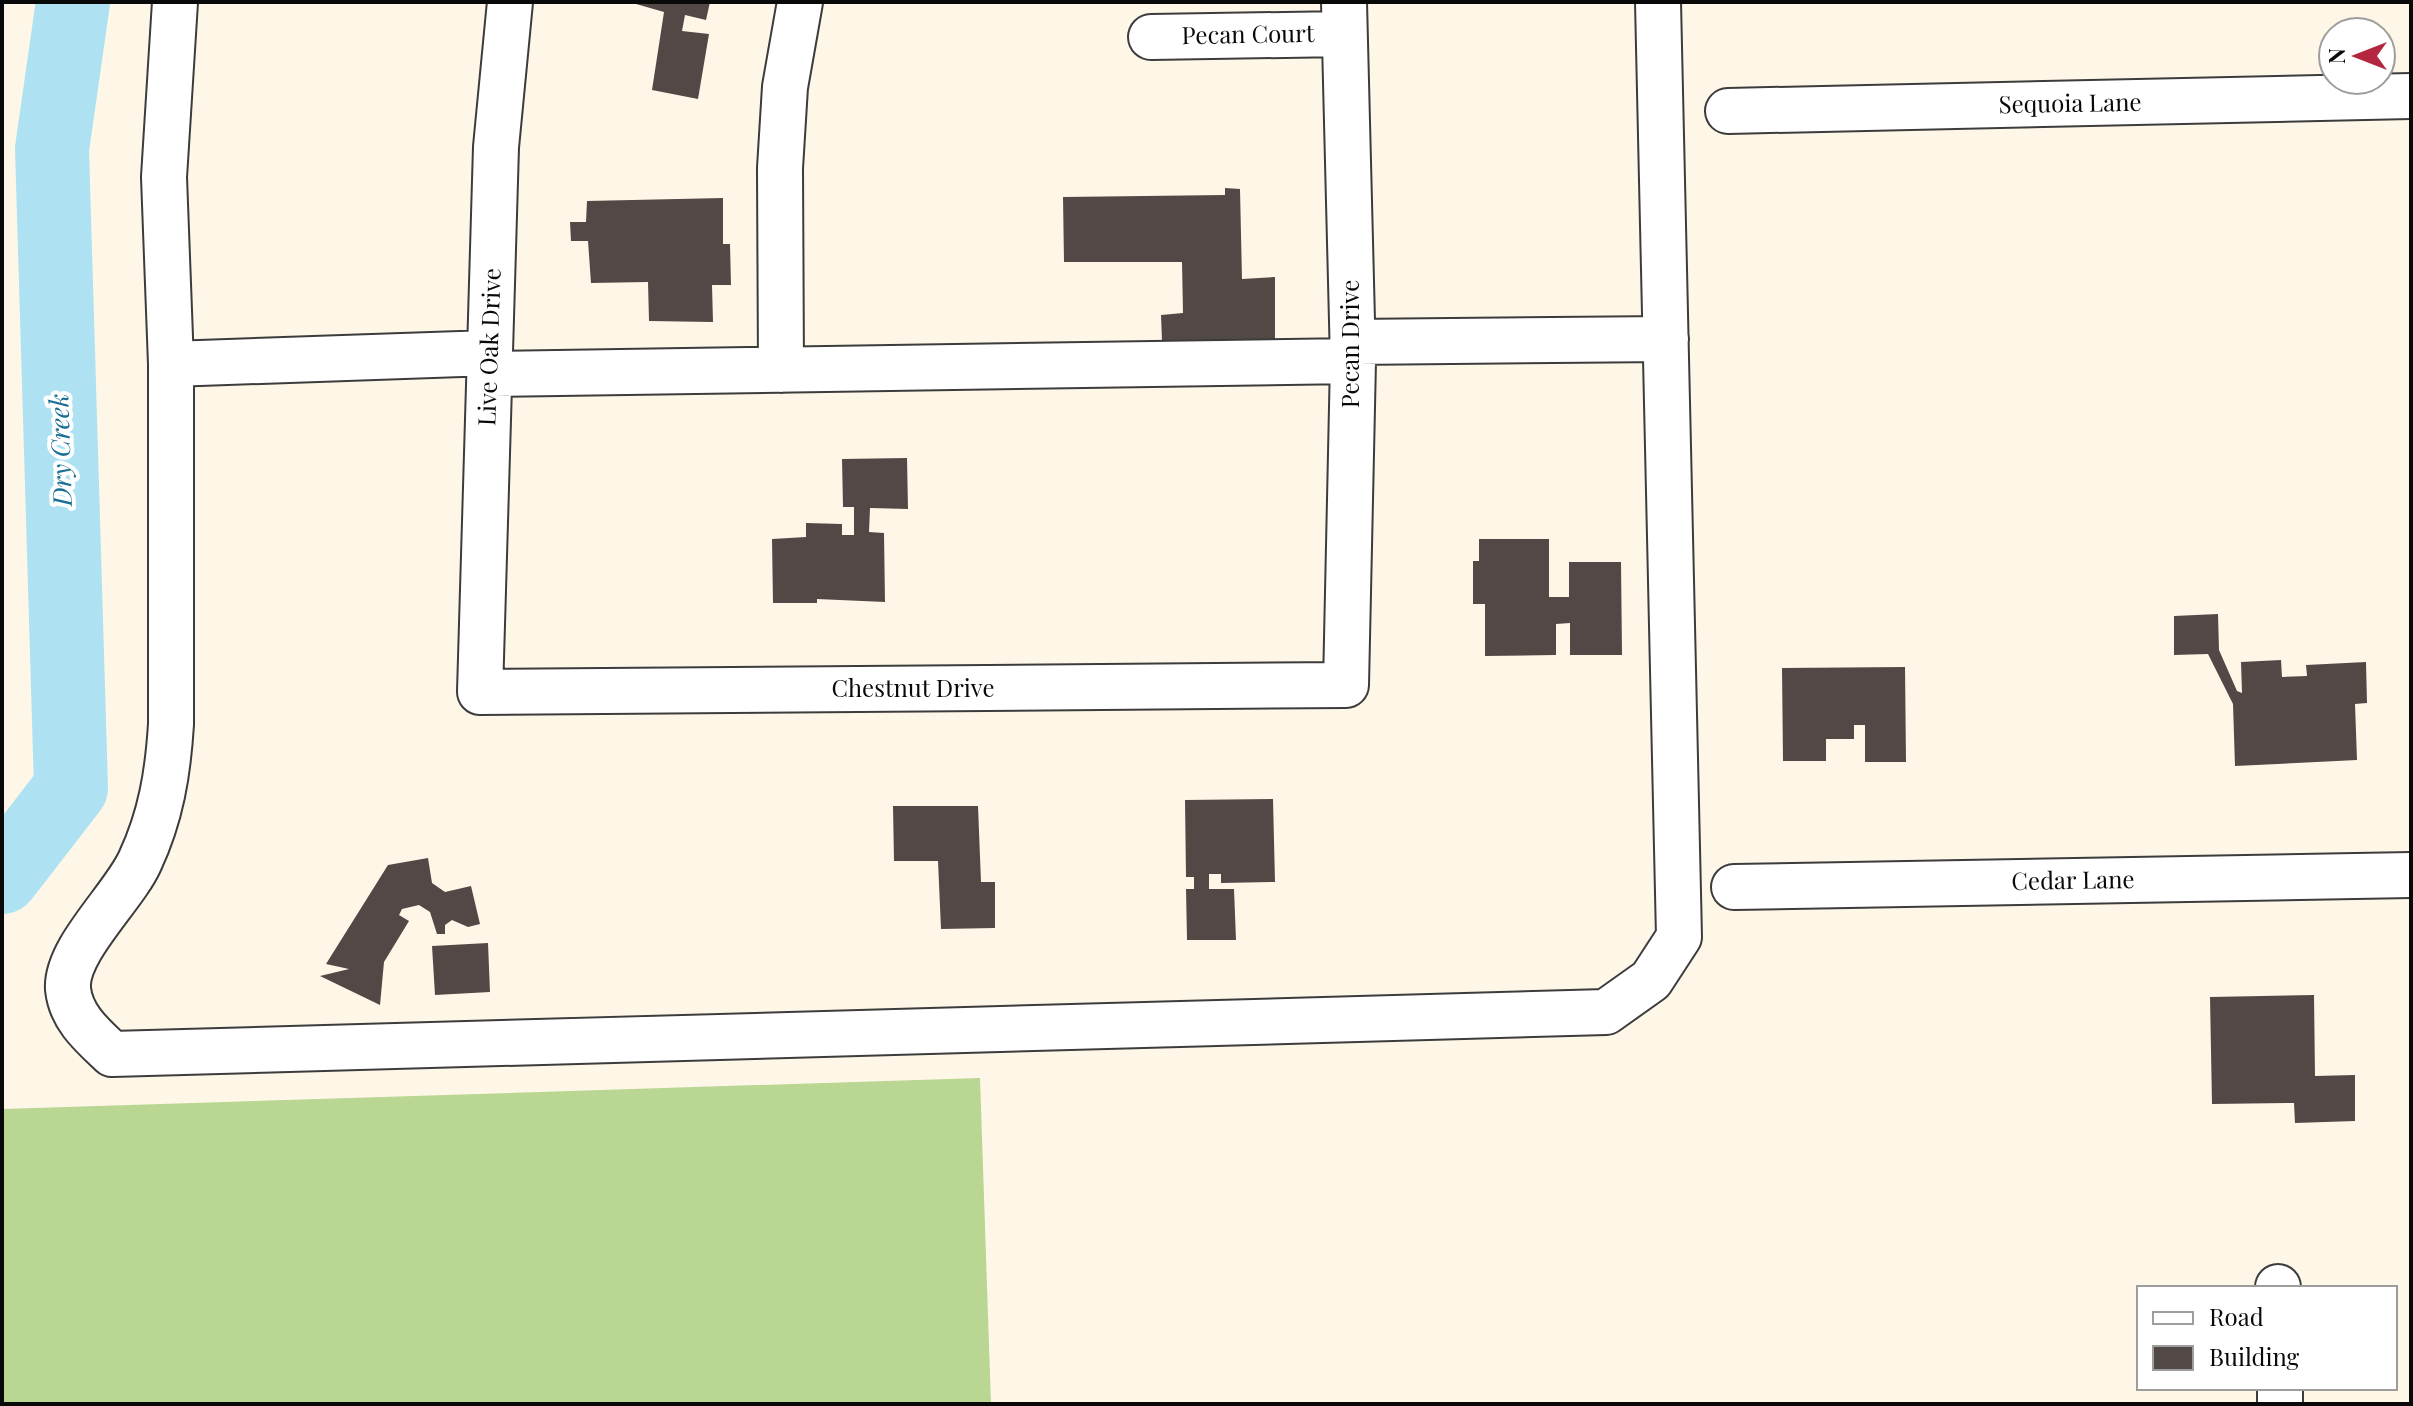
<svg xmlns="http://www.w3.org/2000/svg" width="2413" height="1406" font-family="'Playfair Display',serif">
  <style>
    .forest { fill: #b9d693 }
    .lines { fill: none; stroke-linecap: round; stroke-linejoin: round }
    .river { stroke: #aee2f3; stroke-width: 74 }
    .building { fill: #524946 }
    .minor-casing { stroke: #3c3c3c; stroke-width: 48 }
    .minor { stroke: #fff; stroke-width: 44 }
    .labels { text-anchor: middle; stroke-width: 8; stroke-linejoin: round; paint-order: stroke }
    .street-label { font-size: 24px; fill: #090909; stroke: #fff }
    .water-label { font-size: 26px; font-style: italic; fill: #196e95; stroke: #fff }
  </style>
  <rect width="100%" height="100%" fill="#fef7e7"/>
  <!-- forest -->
  <path class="forest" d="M980,1078L991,1404H2V1109Z"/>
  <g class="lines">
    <!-- river -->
    <path class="river" d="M2,877L71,788L52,149L73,2"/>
  </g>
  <!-- building -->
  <path class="building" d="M629,2H710L706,20L685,15L682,31L709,34L698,99L652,90L664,12Z
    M1225,188L1240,189L1242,279L1275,277V339L1162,341L1161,315L1183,313L1182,262H1064L1063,197L1225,195Z
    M723,198V244H730L731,285H712L713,322L649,321L648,282L591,283L588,241H571L570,222H586L587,201Z
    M907,458L908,509L870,508L869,532L884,533L885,602L817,599V603H773L772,539L806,537V523L842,524V535H854V507H843L842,459Z
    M1479,539H1549V597H1569V562H1621L1622,655H1570V623L1556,624V655L1485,656V604H1473V561H1479Z
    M2218,614L2219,650L2237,691L2242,693L2241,662L2281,660L2282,677L2307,676L2306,665L2366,662L2367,703L2355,704L2357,760L2235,766L2233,704L2208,654L2174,655V616Z
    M1905,667L1906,762H1865V725H1854V739H1826V761H1783L1782,668Z
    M1273,799L1275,882L1221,883V874H1209V889H1234L1236,940H1187L1186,889H1194V877H1186L1185,800Z
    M893,806H978L981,882H995V928L941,929L938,861H894Z
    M428,858L432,883L445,892L471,886L480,924L468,927L452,920L445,925V934H437L430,912L419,905L402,909L399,915L409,921L384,962L380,1005L320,976L349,969L326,964L388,865Z
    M488,943L490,992L435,995L432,946Z
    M2314,995L2315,1076L2355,1075V1121L2295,1123L2294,1103L2212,1104L2210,997Z"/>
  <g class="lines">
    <!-- minor casing -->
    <g class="minor-casing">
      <path id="minor" d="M175,2L164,177L171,364V724C168,773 161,816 140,861C124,897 65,950 68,989C71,1018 93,1036 112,1054L1606,1012L1651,980L1679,937L1658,2
        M510,2L496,147L480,692L1346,685L1353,361L1344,2
        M1151,37L1344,34
        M1728,111L2411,96
        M1352,342L1666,339
        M171,364L490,353
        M781,370L780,168L785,87L800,2
        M490,374L1353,361
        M1734,887L2411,875
        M2278,1287V1288
        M2280,1388V1404"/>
    </g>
    <!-- minor -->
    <use href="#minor" class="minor"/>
  </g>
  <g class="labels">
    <!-- street labels -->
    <g class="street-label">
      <text transform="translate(1248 35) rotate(-1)" y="8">Pecan Court</text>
      <text transform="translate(2070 104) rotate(-1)" y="8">Sequoia Lane</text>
      <text transform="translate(1351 344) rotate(-90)" y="8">Pecan Drive</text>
      <text transform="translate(490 347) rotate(-88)" y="8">Live Oak Drive</text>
      <text x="913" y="697">Chestnut Drive</text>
      <text transform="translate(2073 881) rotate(-1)" y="8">Cedar Lane</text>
    </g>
    <!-- water labels -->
    <g class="water-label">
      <text transform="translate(61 450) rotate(-92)" y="9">Dry Creek</text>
    </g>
  </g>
  <!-- border -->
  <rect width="2413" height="1406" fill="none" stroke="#090909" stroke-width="8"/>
  <!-- legend -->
  <rect x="2137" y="1286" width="260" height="104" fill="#ffffff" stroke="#9d9d9d" stroke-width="2"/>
  <rect x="2153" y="1312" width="40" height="12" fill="#ffffff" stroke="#9d9d9d" stroke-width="2"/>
  <text x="2209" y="1326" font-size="24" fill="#090909">Road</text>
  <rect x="2153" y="1346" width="40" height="24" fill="#524946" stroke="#9d9d9d" stroke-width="2"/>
  <text x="2209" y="1366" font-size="24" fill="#090909">Building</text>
  <!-- north arrow -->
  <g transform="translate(2357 56) rotate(270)"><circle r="38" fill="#ffffff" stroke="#9d9d9d" stroke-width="2"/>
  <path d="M0-6L14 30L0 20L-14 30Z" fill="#b3283f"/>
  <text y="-12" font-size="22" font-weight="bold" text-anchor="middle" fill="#090909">N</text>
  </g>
</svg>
